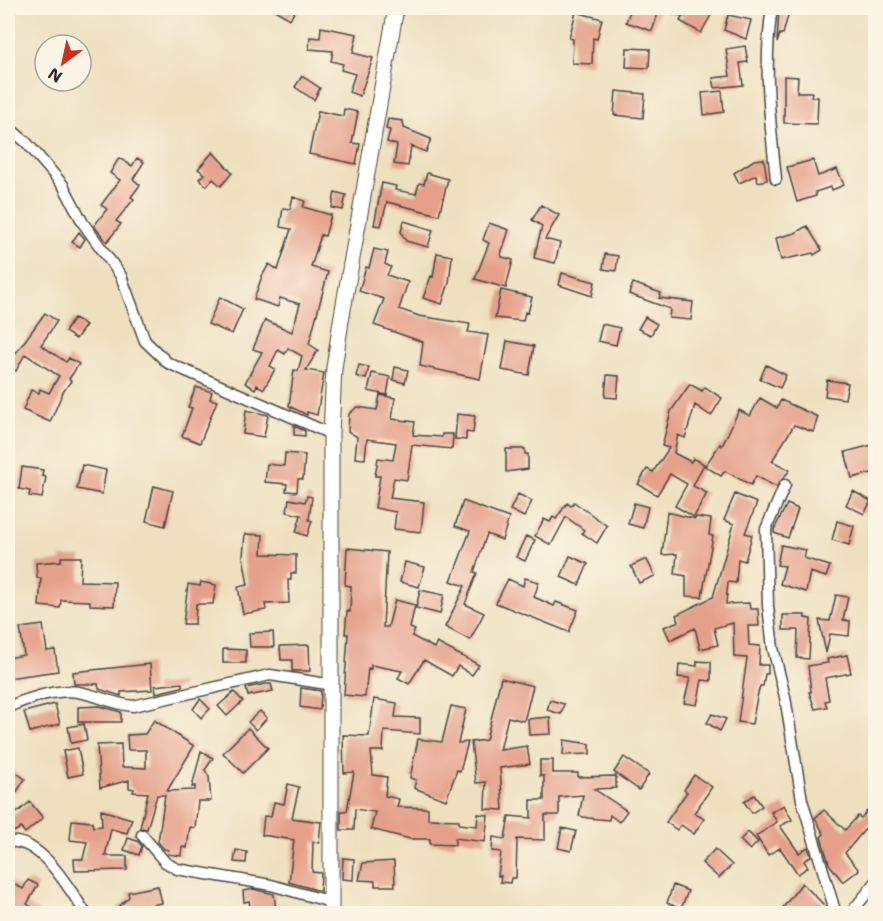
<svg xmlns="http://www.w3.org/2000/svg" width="883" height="921" font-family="'Shantell Sans',sans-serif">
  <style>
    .building { fill: #e5a08a }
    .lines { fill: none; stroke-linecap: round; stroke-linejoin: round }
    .minor-casing { stroke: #484641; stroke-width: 13 }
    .secondary-casing { stroke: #484641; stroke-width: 17 }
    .minor { stroke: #fff; stroke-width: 10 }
    .secondary { stroke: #fff; stroke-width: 15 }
  </style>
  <rect width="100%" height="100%" fill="#fcf5e5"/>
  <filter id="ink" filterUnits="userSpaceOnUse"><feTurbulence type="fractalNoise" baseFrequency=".0167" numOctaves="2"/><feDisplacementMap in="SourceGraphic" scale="12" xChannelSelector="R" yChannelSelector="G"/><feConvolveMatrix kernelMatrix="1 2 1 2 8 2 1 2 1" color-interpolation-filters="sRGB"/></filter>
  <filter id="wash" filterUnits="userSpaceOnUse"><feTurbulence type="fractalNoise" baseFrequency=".008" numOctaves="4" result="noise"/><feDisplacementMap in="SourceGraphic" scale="24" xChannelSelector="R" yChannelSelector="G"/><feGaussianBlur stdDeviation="1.35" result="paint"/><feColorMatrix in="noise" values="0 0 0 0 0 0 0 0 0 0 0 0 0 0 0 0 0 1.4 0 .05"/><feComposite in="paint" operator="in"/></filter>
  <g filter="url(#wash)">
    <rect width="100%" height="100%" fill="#eee0bf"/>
    <g id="blocks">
      <!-- building -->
      <path class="building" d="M271,8H297L290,19Z
        M631,8H660L652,31L626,22Z
        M662,8H715L701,33L680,21L683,16L662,11Z
        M779,9L789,12L783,34H780L777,43Z
        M576,12L602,19L597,39L593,38L592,64L572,63L573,39L569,38Z
        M728,15L751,20L746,39L724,30Z
        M321,27L357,34L353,53L373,58L360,96L349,92L355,74L341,70L343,64L331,61L333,51L309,49L310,37L320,38Z
        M745,46L748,62L740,63L743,85L715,88L713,78L730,76L726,49Z
        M627,48L650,49L649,68L626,67Z
        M302,76L320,88L314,100L295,87Z
        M784,76L798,77L797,92H812L811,97H818L817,124L784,123Z
        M616,91L645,94L643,118L614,115Z
        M722,91L724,112L704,115L702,93Z
        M344,109L358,112L352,143L360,144L356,164L309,154L318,111L343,116Z
        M388,119L403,121L404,128L431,139L426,152L411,146L408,166L394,164L397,145L387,142L390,130L386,129Z
        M213,152L232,173L221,186L213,179L207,186L199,179L204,174L198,169Z
        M119,158L132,166L137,158L144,162L133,179L140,185L131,197L134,199L116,221L121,224L107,242L94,226L107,209L101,205L120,180L110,173Z
        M764,159L767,180L758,182L756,175L739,183L734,173L754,160Z
        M813,160L818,176L837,169L844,185L832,190L831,187L815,192L816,196L797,202L787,167Z
        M427,173L448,179L439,215L387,202L381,226L374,225L382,183L396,186L395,190L416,194L419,183L424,184Z
        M335,192L346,195L343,210L332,208Z
        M293,197L305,201L303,207L331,215L325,236L321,235L311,267L328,272L309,344L318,350L306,370L324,373L317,415L307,412V415L289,406L294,370L298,371L302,356L288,348L285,354L278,350L270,366L275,369L264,389L257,385L255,389L245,383L262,352L253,349L265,320L292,332L300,304L280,298L278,307L254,299L262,276L269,264L278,270L291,229L280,227L283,208L290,209Z
        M541,205L559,215L545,239L560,243L555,263L534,258L542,226L532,220Z
        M404,221L433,230L428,247L406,241L401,232Z
        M489,223L509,230L501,254L502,257L513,260L506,288L475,279L489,243L483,240Z
        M807,226L822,250L814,255L813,253L781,260L776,238L795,233Z
        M79,232L85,239L80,247L72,242Z
        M374,249L388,252L385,264L391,267L387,275L408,282L399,309L419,316L470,324L468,332L488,335L480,379L420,366L423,342L374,325L384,299L359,291L366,267L369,268Z
        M437,253L452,256L449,283L442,304L423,298L431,276L433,277Z
        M605,254L618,256L616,271L603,269Z
        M562,273L595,282L592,296L559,285Z
        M633,283L661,293L659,298L693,302L691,320L669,318L670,309L629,294Z
        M501,290L532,297L528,313L525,312L523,321L495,318Z
        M220,297L243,309L232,334L208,324Z
        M45,313L57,321L41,345L66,362L69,358L79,364L69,379L71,381L63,392L50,422L23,410L31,390L39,393L40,389L49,393L59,376L25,354L16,371L8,367V349L16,353Z
        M645,317L657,324L651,335L638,329Z
        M74,318L86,325L76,339L65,332Z
        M602,324L620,328L616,345L598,341Z
        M507,341L534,346L529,375L502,370Z
        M359,365L369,367L366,379L356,376Z
        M766,365L786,375L780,388L760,379Z
        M395,367L408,370L405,383L393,380Z
        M372,373L390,377L387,395L368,391Z
        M607,375L619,376L617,398L605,397Z
        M827,380L848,383L845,399L825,396Z
        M690,384L702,391L705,387L722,398L711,416L695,405L685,438L678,435L674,453L691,462L693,458L704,464L693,486L707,493L694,517L675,506L687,484L670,474L657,495L638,484L647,469L653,472L669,448L662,446L671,411Z
        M196,387L212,392L210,399L217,401L200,443L182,436L192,408L188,407Z
        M380,395L395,398L392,419L415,422L413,435L442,437V434H453L452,449L412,445L407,480L394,478L390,498L424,502L421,532L394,529L396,512L375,508L380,476H375L378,458L393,460L396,443L367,439L365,459L355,458L357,437L348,431L349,414L357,407L377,410Z
        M760,398L777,408L781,400L818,417L813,432L794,425L772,461L790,470L776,487L756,476L751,485L725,471L721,476L705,466L720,444L722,446L739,410L750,416Z
        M246,410L268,415L264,437L243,434Z
        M457,414L475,416L473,433L466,432V440L455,439Z
        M294,426L305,431V436L294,435Z
        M876,444V472L852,478L845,452Z
        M506,449H525V454H528V469L506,472Z
        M285,453L305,455L303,479H298L297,492L286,491L287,484L265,482L267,464L284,466Z
        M82,465L106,470L102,494L77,489Z
        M22,467L43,470L42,476L46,477L42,498L29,496L30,491L19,489Z
        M154,486L173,491L165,526L146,521Z
        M853,491L871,501L864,514L846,505Z
        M518,494L532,501L524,517L510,510Z
        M735,494L757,503L745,533L752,535L745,561L738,559L736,583L728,582L726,604L749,603L750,609H758L759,626H748L749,645L760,646L759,665H768V674H765L763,686H760L757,697L752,724L738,722L747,658L734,657L733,623L714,628L718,645L700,649L695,628L670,640L664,627L679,621L676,615L713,597L734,524L724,520Z
        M307,496L312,497L309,520L312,521L307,536L296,532L301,515L287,512L289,499L305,502Z
        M463,501L509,518L502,540L487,534L474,572L477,573L465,604L484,613L470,640L445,627L465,586L451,581L470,531L455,526Z
        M574,502L607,526L597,543L582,533L584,530L566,517L551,545L535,536L544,519L550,522L553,517L556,519L567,503L571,506Z
        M634,503L648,507L643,528L628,524Z
        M787,504L798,509L788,538L774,533V530Z
        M667,512L695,519L696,517L711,519L709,535L713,536L702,597L686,596V576L675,574L677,554L662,555Z
        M837,521L854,526L849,545L832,540Z
        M245,534L263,535L262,554L296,555V573H291V580H288L289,603L265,604L266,610L243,614L238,587L248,585L243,556Z
        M526,536L535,540L525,561L516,557Z
        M781,545L806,550L804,558L830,566L826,577L810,572L806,592L780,584L785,566L777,565Z
        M347,548L387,552L383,627H388L395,600L415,605L410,628L415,630L412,636L434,648L437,643L479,665L472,675L458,666L452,676L424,660L409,684L398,678L402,671L371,665V669L368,668L365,697L344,695L348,634H345L347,611L350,612L351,586L345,585Z
        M570,556L588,564L579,585L561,577Z
        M61,557H81L80,581L115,582L114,606L90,605V601L61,600L60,608L39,606L41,578H37L36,563L61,561Z
        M644,560H647L655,576L639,583L631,566Z
        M405,562L425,567L419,587L400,582Z
        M525,578L539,582L534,597L554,606L556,602L578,610L569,632L496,603L508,579L523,586Z
        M201,582L216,585L213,604H196L195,624H183L188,584L200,586Z
        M420,590L444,595L440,614L416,608Z
        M836,595L848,597L843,620L850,621L849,636L830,634L826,653L819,620L830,621Z
        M783,615H805V618L811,619L809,659L797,658L798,630H783Z
        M43,625L47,651L55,650L58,671L8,678V658L24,655L20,628Z
        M273,632L274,647H250L249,633Z
        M309,645L310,671H292V660H281L280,646Z
        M223,649L246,650V663H223Z
        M847,655L851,673L825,678L829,700L825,701L827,707L815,709L809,692H811L808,666L828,663L827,659Z
        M697,661L711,662V681L702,680L697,705L684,703L690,678L678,677L679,664L697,666Z
        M150,664L152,690L121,692V696L99,689L98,684H74L73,672Z
        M501,678L533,686L524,721L508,717L500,750L527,746L530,764L500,768L503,810L485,809L486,782L476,783L471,742L486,740Z
        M182,683V687L156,693L155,686Z
        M266,684H271L273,691L248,696L246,688Z
        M301,688L321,691L320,710L300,707Z
        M234,692L243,701L227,716L218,706Z
        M200,699L210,709L201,718L193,709Z
        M374,699L397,703L395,717L420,718V734L384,731L383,751H371L373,775L387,777L385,796L399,799L397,807L428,808V819L459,820V824L477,826L478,814L488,815L485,842L455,838V845L430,844V839H410L371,829L375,812L355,809L354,830H341V811H347L354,772L344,773L343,735L369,736Z
        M550,700L564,704L561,714L547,710Z
        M55,704L60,724L30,732L24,712Z
        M100,706L121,712V722H78V707Z
        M451,706L466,709L458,743L468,742L460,771L457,770L446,800L414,788L416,780L410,778L418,739L442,742Z
        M260,711L267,718L256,730L248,722Z
        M712,714L726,719L720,731L707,723Z
        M550,717L551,734L529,735L528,719Z
        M154,720L194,746L167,791L195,790V786L192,787L201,751L213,758L205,770L209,777L211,801H198L195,828L190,827L187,848L182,847L181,856L168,854L169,850L164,849L158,842L165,795H157L147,829L140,828L148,793L133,792L134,789L129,788V780L100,788L97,745L121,744L122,767L146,768V750H128L127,735L145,734Z
        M84,724L87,740L71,743L68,727Z
        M248,728L268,748L243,773L223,753Z
        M564,740L590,744V754L563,755Z
        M78,748L83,774L68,777L63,751Z
        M624,757L649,774L639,790L614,772Z
        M540,760H553V773H578V777L616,776V788L594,789L627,811L619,822L610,815L609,820L588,818L579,816L583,795L559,797V815H545V840L517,839L516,878H511L510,883L500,882L501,876H498L501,852L492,851L493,837L505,839L509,816L531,818V800H544V776H540Z
        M8,767L25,779L16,793L8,787Z
        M694,775L712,787L694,813L704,819L694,834L681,825L677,830L666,822L687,792L684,790Z
        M288,784L299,787L292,818L321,822L319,843L313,842L312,872L321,873L320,891L289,882L294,840L262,835L264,816L271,817L274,802L284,804Z
        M754,795L762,806L752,813L744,802Z
        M876,801V825L871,822L845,853L859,870L843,882L829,864L821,837L824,834L815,818L824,810L845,830L858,816L861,818Z
        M30,802L43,818L25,833L21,828L8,835V820Z
        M784,805L792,820L780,826L799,853L808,847L811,856L804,861L808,867L798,874L780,848L768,855L756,836L777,822L771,812Z
        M101,810L132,819L127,833L111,829L105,856H127V870L75,871L74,859H83L87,842L70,840L72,820L92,822L93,827L102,826Z
        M562,828L576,831L571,851L558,848Z
        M748,832L758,842L750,850L740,840Z
        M128,838L137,841L142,846L139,855L124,850Z
        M715,849L732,865L719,878L702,863Z
        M236,850L247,852L246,863L234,862Z
        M343,858L354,859L353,880L342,879Z
        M394,861L395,886H375V881L359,880L363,863Z
        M28,880L38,885L27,904L42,914H20L14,910L12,914H8V881L23,889Z
        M802,883L826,907L828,914H778Z
        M673,885L688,891L681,909L667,903Z
        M158,886L162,903L135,908L139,914H111L129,897L128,892Z
        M253,889L274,894L276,912L251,914L249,901L244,902L243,891Z"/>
    </g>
  </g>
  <g filter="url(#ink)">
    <use href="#blocks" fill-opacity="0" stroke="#484641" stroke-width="1.5"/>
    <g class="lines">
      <!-- minor casing -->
      <g class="minor-casing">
        <path id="minor" d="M772,8C763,65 770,121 776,179
          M8,127L26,142L63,185L83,223L121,276L145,341L168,363L331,434
          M785,485L766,529L768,606L773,648L785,697L802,800L836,914
          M8,707C26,699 58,688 78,692C97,695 113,704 133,706L270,675L333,685
          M142,835L165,862L177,869L271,885L331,902
          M8,842C41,837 70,890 86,914
          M850,914L876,882"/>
      </g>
      <!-- secondary casing -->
      <g class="secondary-casing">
        <path id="secondary" d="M331,914V434L334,368L341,321L396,8"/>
      </g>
      <!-- minor -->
      <use href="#minor" class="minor"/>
      <!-- secondary -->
      <use href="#secondary" class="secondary"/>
    </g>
  </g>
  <!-- margin -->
  <rect width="883" height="921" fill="none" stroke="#fcf5e5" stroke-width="30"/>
  <!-- north arrow -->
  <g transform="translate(63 63) rotate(213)"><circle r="28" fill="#fcf5e5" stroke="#a8a49b" stroke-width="1.5"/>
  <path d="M0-4.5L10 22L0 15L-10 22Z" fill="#c8321e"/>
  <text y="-9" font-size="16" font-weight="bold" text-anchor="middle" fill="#2b2b2b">N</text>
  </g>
</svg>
